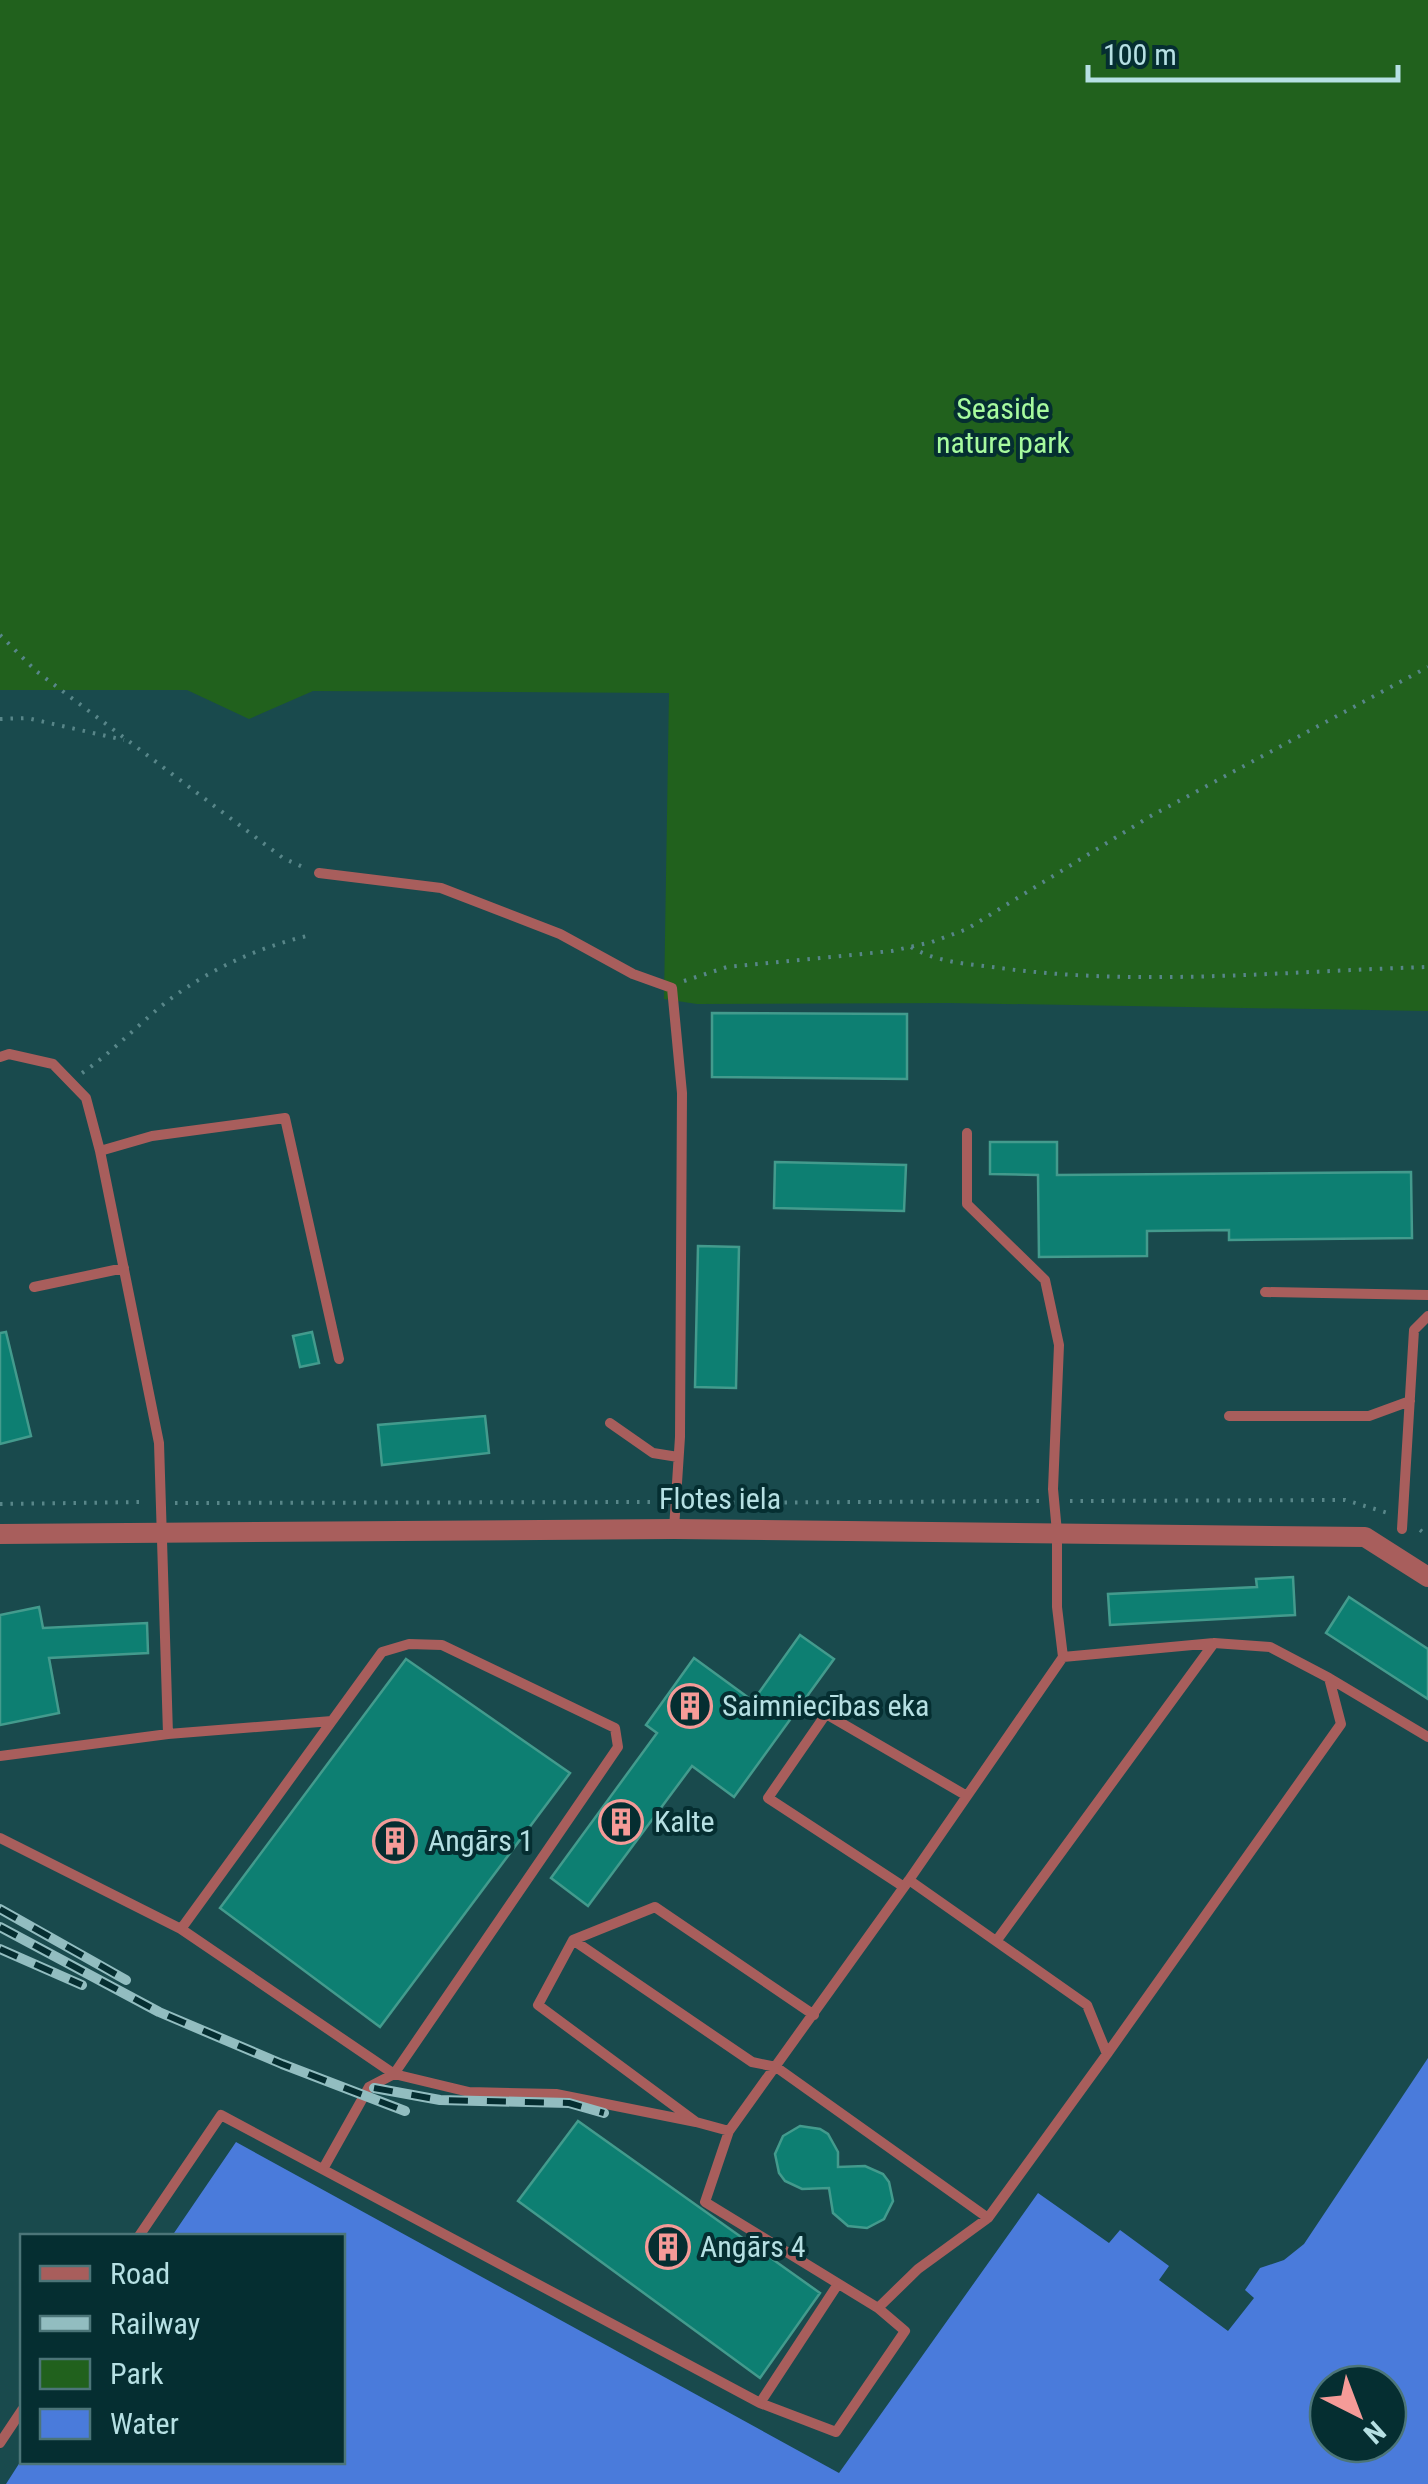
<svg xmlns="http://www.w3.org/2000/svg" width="1428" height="2484" font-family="'Roboto Condensed',sans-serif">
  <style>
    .green { fill: #21611d }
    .water { fill: #4a7bdb; fill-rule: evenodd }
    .building { fill: #0d7f72; stroke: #439b8d; stroke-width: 2.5 }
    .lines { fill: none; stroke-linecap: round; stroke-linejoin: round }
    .path { stroke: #588689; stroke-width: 4; stroke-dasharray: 2.5 8; stroke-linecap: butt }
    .service { stroke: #a85e5c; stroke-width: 10 }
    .minor { stroke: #a85e5c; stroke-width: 20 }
    .rail-casing { stroke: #92bdc0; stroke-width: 10 }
    .rail { stroke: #052e31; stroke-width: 6; stroke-dasharray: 19; stroke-linecap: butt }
    .labels { text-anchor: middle; stroke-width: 8; stroke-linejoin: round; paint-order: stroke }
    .park-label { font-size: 30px; fill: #a7fb9e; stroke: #052e31 }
    .street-label { font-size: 30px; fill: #b6e0e3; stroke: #052e31 }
    .poi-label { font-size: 30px; fill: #b6e0e3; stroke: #052e31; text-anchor: start }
  </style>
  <rect width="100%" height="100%" fill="#194a4d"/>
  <!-- green -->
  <path class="green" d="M0,0H1428V1011L949,1003L697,1004L664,999L669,693L313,691L249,719L187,690H0Z"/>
  <!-- water -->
  <path class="water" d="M1428,2058V2484H6L22,2459V2462H342V2236H172L236,2142L839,2473L1038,2193L1109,2243L1120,2230L1169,2266L1159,2280L1228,2331L1254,2298L1245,2290L1260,2268L1284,2260L1304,2244ZM1328,2384H1388V2444H1328Z"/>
  <!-- building -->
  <path class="building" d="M712,1013L907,1014V1079L712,1077Z
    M990,1142H1057V1175L1411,1172L1412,1238L1229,1240V1230L1147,1231V1256L1039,1257L1038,1175L990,1174Z
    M775,1162L906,1165L904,1211L774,1208Z
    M698,1246L739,1247L736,1388L695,1387Z
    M6,1332L31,1436L0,1444V1333Z
    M312,1332L319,1363L300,1367L293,1336Z
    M485,1416L489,1453L382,1465L378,1425Z
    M1293,1577L1295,1615L1110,1625L1108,1594L1257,1587L1256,1579Z
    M1349,1597L1428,1649V1699L1326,1633Z
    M39,1607L43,1628L147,1623L148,1653L49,1658L59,1713L0,1725V1615Z
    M800,1635L834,1659L734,1797L692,1766L588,1906L551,1878L657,1733L646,1725L694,1658L753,1701Z
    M406,1659L570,1773L380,2027L220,1908Z
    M578,2121L820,2293L760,2378L518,2201Z
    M800,2126L820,2129L828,2134L838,2152V2167L865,2166L883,2174L889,2182L893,2201L884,2219L867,2228L848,2226L833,2213L829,2188L802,2189L785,2181L779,2173L775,2154L783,2136Z"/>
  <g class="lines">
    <!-- path -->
    <path class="path" d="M0,635L36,671L283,858L305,868
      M0,719L27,718L124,740
      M911,947C938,963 970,964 1000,968C1142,987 1285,971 1428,967
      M684,981L727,967L892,951L932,942L967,929L1149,817L1428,667
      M82,1073C108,1055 129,1034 153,1013C198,974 254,948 311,935
      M1070,1501L1345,1500L1388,1513
      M175,1503L660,1502
      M690,1503L1040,1501
      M0,1504L145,1502
      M1420,1530L1428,1536"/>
    <!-- service -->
    <path class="service" d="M319,873L441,888L560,934L633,974L672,988L682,1093L680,1437L674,1529
      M0,1057L9,1054L53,1064L86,1098L100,1151L159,1443L168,1734L0,1756
      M100,1151L152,1136L285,1118L339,1359
      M34,1287L124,1268
      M1265,1292L1428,1295
      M1229,1416H1369L1410,1401
      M610,1423L653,1453L678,1457
      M1402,1529L1414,1330L1428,1316
      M1063,1657L1214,1643L1270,1647L1329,1678L1341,1724L1107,2054
      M1329,1678L1428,1737
      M168,1734L332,1721
      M0,1838L181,1929
      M909,1880L729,2131L705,2202L878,2308L918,2269L988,2218L1107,2054L1087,2005L909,1880L1063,1657L1057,1607V1532L1053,1489L1059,1345L1045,1280L967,1204V1133
      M904,1887L768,1798L826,1714L967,1796
      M573,1940L752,2062L776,2067L988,2218
      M997,1940L1214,1643
      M729,2131L696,2122L538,2005L573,1940L655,1907L814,2015
      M323,2169L369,2087L394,2074L618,1747L615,1728L442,1645L409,1644L382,1652L181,1929L394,2074L469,2092L556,2094L696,2122
      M139,2236L221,2115L760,2403
      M838,2284L760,2403L836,2432L905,2331L878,2308
      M0,2443L22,2410"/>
    <!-- minor -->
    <path class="minor" d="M0,1534L674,1529L1365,1537L1428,1577"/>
    <!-- rail casing -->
    <g class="rail-casing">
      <path id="rail" d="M0,1909L126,1980
        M0,1927L159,2012L282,2064L405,2111
        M0,1949L82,1985
        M374,2088L440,2100L569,2103L604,2113"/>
    </g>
    <!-- rail -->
    <use href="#rail" class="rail"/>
  </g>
  <!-- icons -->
  <defs>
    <g id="building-ring" transform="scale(2.25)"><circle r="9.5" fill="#052e31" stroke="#f59b98" stroke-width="1.5"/><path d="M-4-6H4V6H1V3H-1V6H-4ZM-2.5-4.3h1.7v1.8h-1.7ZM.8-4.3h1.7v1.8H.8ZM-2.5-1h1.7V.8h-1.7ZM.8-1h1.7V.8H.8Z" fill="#f59b98"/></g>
  </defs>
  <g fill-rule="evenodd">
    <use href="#building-ring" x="690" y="1706"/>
    <use href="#building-ring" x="621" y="1822"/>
    <use href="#building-ring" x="395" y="1841"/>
    <use href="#building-ring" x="668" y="2247"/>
  </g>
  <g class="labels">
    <!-- park labels -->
    <g class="park-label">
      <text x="1003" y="419">Seaside<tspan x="1003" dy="34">nature park</tspan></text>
    </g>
    <!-- street labels -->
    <g class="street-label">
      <text x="720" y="1509">Flotes iela</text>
    </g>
    <!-- poi labels -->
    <g class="poi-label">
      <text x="722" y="1716">Saimniecības eka</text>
      <text x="654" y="1832">Kalte</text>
      <text x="428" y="1851">Angārs 1</text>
      <text x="700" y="2257">Angārs 4</text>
    </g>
  </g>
  <!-- legend -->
  <rect x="20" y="2234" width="325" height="230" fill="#052e31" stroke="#4c7578" stroke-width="2.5"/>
  <rect x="40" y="2266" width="50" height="15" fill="#a85e5c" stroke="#4c7578" stroke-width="2.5"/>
  <text x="110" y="2284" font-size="30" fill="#b6e0e3">Road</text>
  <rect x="40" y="2316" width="50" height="15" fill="#92bdc0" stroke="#4c7578" stroke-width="2.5"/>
  <text x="110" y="2334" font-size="30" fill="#b6e0e3">Railway</text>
  <rect x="40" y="2359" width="50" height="30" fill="#21611d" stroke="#4c7578" stroke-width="2.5"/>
  <text x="110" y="2384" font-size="30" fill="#b6e0e3">Park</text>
  <rect x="40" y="2409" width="50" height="30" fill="#4a7bdb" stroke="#4c7578" stroke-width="2.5"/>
  <text x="110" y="2434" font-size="30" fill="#b6e0e3">Water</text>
  <!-- north arrow -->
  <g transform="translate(1358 2414) rotate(138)"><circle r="48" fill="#052e31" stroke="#4c7578" stroke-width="2.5"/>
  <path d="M0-8L18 38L0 25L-18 38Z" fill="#f59b98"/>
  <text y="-15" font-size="28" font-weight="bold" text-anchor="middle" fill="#b6e0e3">N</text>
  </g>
  <!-- scale -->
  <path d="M1088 65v15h310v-15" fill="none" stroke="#b6e0e3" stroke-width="5"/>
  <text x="1103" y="65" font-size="30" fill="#b6e0e3" stroke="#052e31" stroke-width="8" paint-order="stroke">100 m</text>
</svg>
